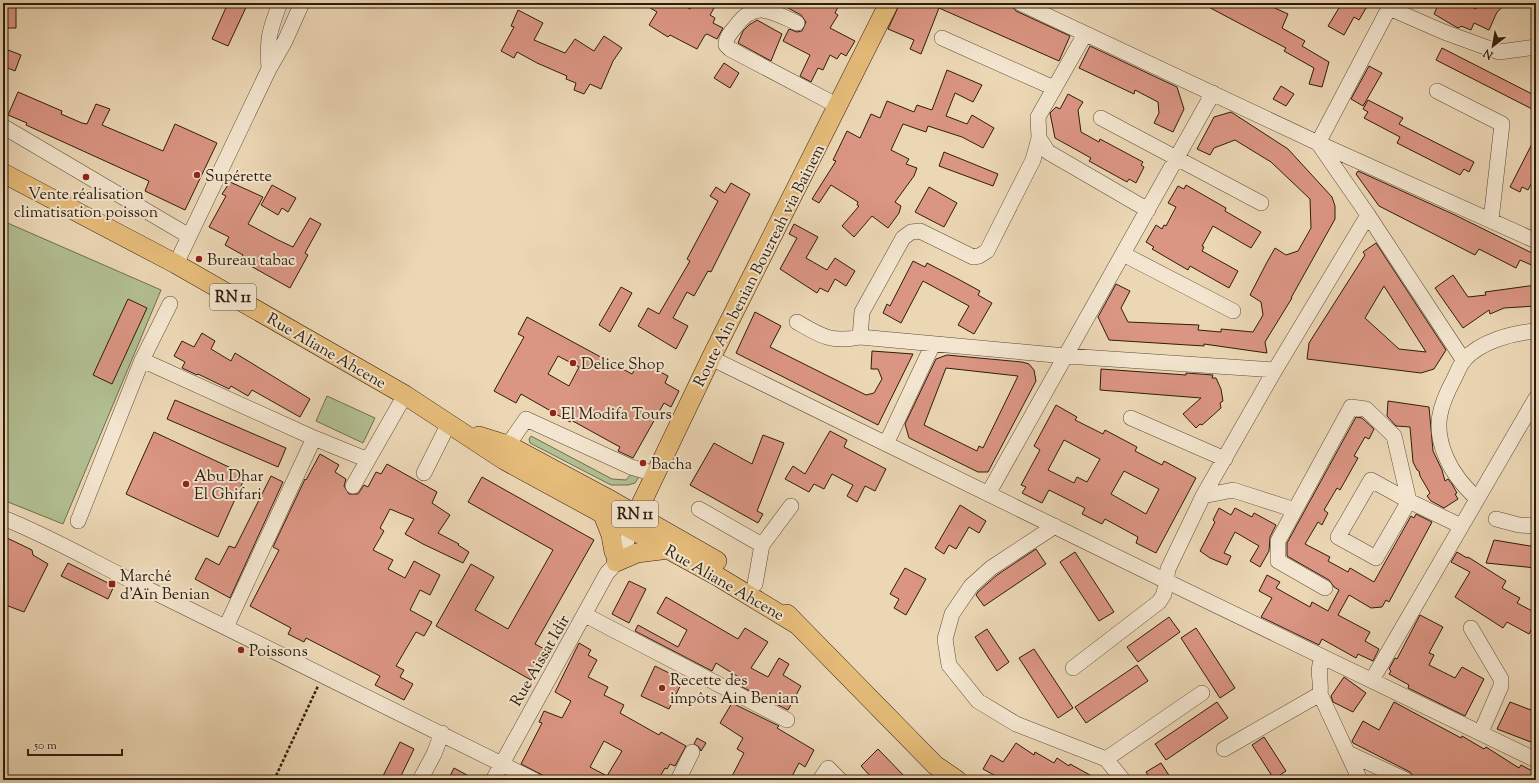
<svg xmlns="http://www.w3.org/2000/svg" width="1539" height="783" font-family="'Sorts Mill Goudy',serif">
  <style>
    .green { fill: #b2bf92; stroke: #706e4e }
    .building { fill: #db9583; stroke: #2d1d0b; fill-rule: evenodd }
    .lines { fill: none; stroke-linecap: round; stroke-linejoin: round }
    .minor-casing { stroke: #5d4c36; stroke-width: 16 }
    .major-casing { stroke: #2d1d0b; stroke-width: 20 }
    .path { stroke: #2d1d0b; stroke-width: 2.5; stroke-dasharray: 3 2; stroke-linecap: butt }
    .minor { stroke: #f3e5cf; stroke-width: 15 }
    .major { stroke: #e6bc7a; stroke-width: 19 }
    .poi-dot { fill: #8f2418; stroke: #f3e5cf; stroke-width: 1.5 }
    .labels { text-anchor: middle; stroke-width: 4; stroke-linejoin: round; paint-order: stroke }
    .shield { fill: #f3e5cf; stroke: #685946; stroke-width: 1 }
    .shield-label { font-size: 15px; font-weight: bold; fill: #2d1d0b }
    .poi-label { font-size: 16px; fill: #2d1d0b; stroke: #f3e5cf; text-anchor: start }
    .street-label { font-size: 16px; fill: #2d1d0b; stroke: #f3e5cf }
  </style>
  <rect width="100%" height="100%" fill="#ecd7b5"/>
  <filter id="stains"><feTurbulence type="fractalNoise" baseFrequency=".005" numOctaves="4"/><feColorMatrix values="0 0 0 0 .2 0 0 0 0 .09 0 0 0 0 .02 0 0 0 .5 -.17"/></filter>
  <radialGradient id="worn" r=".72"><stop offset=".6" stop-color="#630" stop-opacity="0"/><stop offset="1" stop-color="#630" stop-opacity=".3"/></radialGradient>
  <!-- green -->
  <path class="green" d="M3,221L161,290L63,524L3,500Z
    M327,396L375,418L363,443L316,421Z
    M531,436L612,479L626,480L633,472L640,475L635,483L628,485H611L530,443L529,439Z"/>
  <!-- building -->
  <path class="building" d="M228,3H248L228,46L212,39Z
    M642,3H680L690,9L692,5L695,7L697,3H717L710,15L715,18L713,23L723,28L717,39L707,34L705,35L697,49L670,35L668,37L649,25L657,12Z
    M779,3H840L835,13L838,15L830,28L855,41L846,56L841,53L837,59L830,55L823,70L818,68L811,82L800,76L810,55L783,41L789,29L797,32L802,31L806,22L801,15Z
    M900,3H916L926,8L928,3H1006L1012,6L1016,11L1070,36L1059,61L939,8L921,54L910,49L914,40L888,29Z
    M1201,3H1264L1288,14L1282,28L1305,41L1302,46L1329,62L1322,87L1309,84L1314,68L1284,51L1286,48Z
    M1342,3H1369L1359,20L1354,17L1344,35L1328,26Z
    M1439,3H1463L1476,9L1479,3H1507L1497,12L1489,30L1474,23L1471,30L1461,26L1459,28L1456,27L1434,14Z
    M3,6H16V28H3Z
    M518,10L543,23L534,40L565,53L575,39L594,51L604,36L622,48L613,61L601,89L590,84L584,94L574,90L576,83L566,79L567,76L537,63L517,52L514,58L501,51L514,27L511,26Z
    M757,20L782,34L771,61L738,43L743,31L749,25Z
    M1090,46L1177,87L1184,109L1173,132L1154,123L1159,113L1158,102L1135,90L1134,94L1079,68Z
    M1442,48L1536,96V111L1436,60Z
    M8,50L21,55L15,71L3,66Z
    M724,63L739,73L730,88L714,78Z
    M1369,66L1382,73L1363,106L1351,99Z
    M947,70L982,85L973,102L955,93L946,116L967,124L972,115L994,128L983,148L962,137L928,126L926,132L903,124L891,150L909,159L906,164L917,168L914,176L895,202L901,206L899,213L888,228L872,216L854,237L842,226L859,206L857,205L858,202L831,185L819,203L812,199L836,161L833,160L847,131L860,138L871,114L880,118L887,101L914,112L917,105L932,110Z
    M1281,86L1294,94L1286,106L1273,99Z
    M18,92L62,111L61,114L82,123L87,124L96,104L110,109L102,125L163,151L175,124L217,143L185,210L145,191L149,181L26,125L27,123L8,115Z
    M1068,94L1083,102L1078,110L1081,132L1099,142L1100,139L1143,162L1141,165L1144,167L1136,183L1129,179L1127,182L1089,161L1091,158L1055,138L1050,113L1056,107L1060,109Z
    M1368,100L1403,118L1399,124L1474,162L1469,172L1464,169L1460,175L1397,143L1400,137L1364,118L1368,112L1363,109Z
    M1231,112L1288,149L1332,197L1335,206V219L1291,298H1292L1265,342L1267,353L1204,344V346L1109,340L1098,317L1116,284L1130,291L1121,308L1128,322L1199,325L1198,330L1221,332V329L1253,332L1263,315L1261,302L1250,295L1266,264L1275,248L1286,255L1298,251L1311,228L1310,199L1271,162L1235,140L1214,148L1210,155L1197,149L1214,117Z
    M1536,136V175L1528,190L1522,187L1520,192L1510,187Z
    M944,152L998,174L993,186L939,166Z
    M1358,171L1455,215L1536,255V267L1520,260L1516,268L1479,249L1475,255L1379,206L1356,174Z
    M230,182L263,197L248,224L278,240L293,247L310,218L321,224L305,253L308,255L290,288L240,260L243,255L225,245L229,237L209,227L226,196L222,194Z
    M731,183L750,194L711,272L708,271L694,296L687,292L673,318L688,326L676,349L638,326L648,308L659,314L690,261L687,259L718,201L710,196L716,187L725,193Z
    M272,185L296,198L288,212L282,208L278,215L261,205Z
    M1186,185L1226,208L1225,211L1261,232L1251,248L1213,226L1202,246L1204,247L1202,251L1238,271L1229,288L1190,266L1188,270L1152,249L1154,247L1146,242L1156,225L1162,229L1164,225L1166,226L1176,207L1168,203L1178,186L1184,189Z
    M929,187L957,203L944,227L915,212Z
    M794,224L818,237L806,258L827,270L835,258L855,271L846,286L835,279L828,292L820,288L817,293L780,269L797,238L789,234Z
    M1376,243L1446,350L1434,369L1421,373L1307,359L1309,343L1365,255L1363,252ZM1384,286L1426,352L1399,349L1365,318Z
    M913,261L925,267L927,263L958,279L980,291L978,295L992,303L974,334L958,325L969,306L923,281L901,323L883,313L887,304L890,306Z
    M1453,275L1468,297L1486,295L1485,292L1536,285V306L1504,308L1490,314L1489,310L1463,328L1435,288Z
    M621,287L632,293L610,332L599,325Z
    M128,299L147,308L112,384L93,375Z
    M755,312L781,326L770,347L866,395L874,393L882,379L878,369H871L872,351L913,354L878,425L736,353Z
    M527,317L632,374L640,361L668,376L665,383L679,391L671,407L664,403L633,458L618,451L620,447L609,441L571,420L570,422L521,394L516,403L494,391L524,337L518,334ZM558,356L579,367L569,386L548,374Z
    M202,333L215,341L211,349L231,361L235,353L310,399L300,417L252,390L248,396L231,386L229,389L198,374L197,375L182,368L185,362L174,356L182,341L194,347Z
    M947,355L1022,362L1029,364L1034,370L1036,381L988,472H978L909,438L905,424L936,359ZM946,368L1018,376L983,448L979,446L977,451L924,425Z
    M1101,369L1186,375V373L1213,375L1212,378H1216L1221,389L1223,401L1220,403L1221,408L1202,425L1200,424L1196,428L1183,414L1201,398L1100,390Z
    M175,400L286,448L278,467L167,419Z
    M1388,401L1429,407L1433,451L1442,470L1445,481L1448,479L1452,484L1457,493L1455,494L1458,499L1444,508L1431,501L1427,496L1430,493L1420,476L1419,471L1417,470L1413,462L1410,427L1396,426L1387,416Z
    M1056,405L1077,417L1075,420L1103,434L1105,430L1137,447L1135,451L1162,465L1164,461L1196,478L1156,553L1136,543L1138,537L1105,519L1102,524L1082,514L1085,508L1049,490L1042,503L1022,493L1026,487L1021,485L1040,450L1034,446ZM1064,440L1100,459L1087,482L1077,477L1074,483L1048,470ZM1124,471L1159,489L1146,514L1111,494Z
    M1356,417L1362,418L1374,429L1369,439L1365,437L1354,456L1358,458L1340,490L1337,488L1324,510L1328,513L1322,525L1318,522L1305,544L1330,557L1328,561L1348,572L1350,568L1374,582L1411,516L1414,518L1416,514L1432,522L1389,602L1386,600L1382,607L1371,608L1349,595L1338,615L1370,632L1365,641L1379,649L1373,661L1358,654L1356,658L1322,639L1319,645L1261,617L1272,598L1259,591L1267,575L1280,582L1276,588L1310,607L1312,602L1328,611L1339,590L1334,587L1329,580L1287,556V543Z
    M830,431L847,440L844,447L886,469L875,491L865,486L857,502L847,496L853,485L832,474L824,489L814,484L809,492L785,479L793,466L805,474Z
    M154,432L246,475L218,537L126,494Z
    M763,435L784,443L757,511L763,514L758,523L690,485L714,443L752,464Z
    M320,454L339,465L335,472L346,479L344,486L349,494H358L364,485L368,487L376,472L381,474L387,464L437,492L432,503L450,515L438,533L459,544L458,545L469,552L463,563L423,544L405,534L414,519L390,509L380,528L384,531L373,550L393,560L388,569L405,578L414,561L440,575L430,595L420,590L410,610L432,622L424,636L416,632L396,666L404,670L400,677L413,684L404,700L375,685L380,676L306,638L304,642L288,634L291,628L250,606L279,550L273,547L305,479L306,480Z
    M271,476L283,482L230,598L195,579L206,558L219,565L229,546L235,548Z
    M482,477L594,540L535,644L548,651L531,680L436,626L471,564L494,577L475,610L508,629L553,550L468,502Z
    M960,505L986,521L979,533L969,527L956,549L949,545L944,554L935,548Z
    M1219,508L1231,515L1235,508L1252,517L1254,513L1276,525L1270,537L1269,551L1260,567L1250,561L1259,546L1235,532L1224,553L1231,556L1227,565L1210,558L1200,551L1215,522L1213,520Z
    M3,536L32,550L33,555L48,564L24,612L3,604Z
    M1494,540L1536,547V568L1486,563Z
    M1036,549L1046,564L984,606L976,595L978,592L997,575Z
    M1075,552L1114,612L1099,621L1060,562Z
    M1457,552L1467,558L1468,557L1506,581L1502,588L1520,598L1517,603L1536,613V621L1529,634L1507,622L1503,628L1455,597L1470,572L1451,562Z
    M68,563L114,586L108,599L61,576Z
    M905,568L926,579L906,615L894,608L899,599L890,594Z
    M629,581L646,589L629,623L612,614Z
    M666,597L738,639L745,628L768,642L751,668L768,677L779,658L789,664L783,675L801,686L788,710L742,687L745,681L716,663L712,671L635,631L638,625L678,647L687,630L657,613Z
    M1420,615L1443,627L1429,653L1434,655L1429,665L1455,678L1462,667L1484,679L1465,716L1408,688L1409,685L1389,674L1391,671L1389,669L1395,658L1397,659Z
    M1169,617L1180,632L1138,662L1127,647Z
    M1196,628L1235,688L1220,698L1181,638Z
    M987,629L1009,662L997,671L975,637Z
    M579,643L591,650L588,655L597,660L588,677L608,687L604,695L624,705L620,713L659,735L661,732L686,746L675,766L670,764L667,769L665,768L658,780H552L521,764L542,723L539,722L544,711L562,718L571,701L555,692ZM604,741L622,751L607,776L590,767Z
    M1034,649L1073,708L1058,718L1019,658Z
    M1137,665L1148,681L1086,723L1075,707Z
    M655,666L683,680L669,709L641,696Z
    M1344,677L1366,693L1353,712L1333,702L1331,696Z
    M1217,702L1228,718L1166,760L1155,744Z
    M1394,702L1461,738L1462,736L1484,749L1486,747L1519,768L1521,765L1536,773V780H1416L1410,772L1353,743L1352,741L1363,721L1379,730Z
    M1510,702L1536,712V744L1497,729Z
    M732,703L779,726L777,728L814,750L805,767L799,763L790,780H730L744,753L737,749L743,738L720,723Z
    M1264,737L1286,771L1274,779L1252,745Z
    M697,738L706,743L701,751L699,747L694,744Z
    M400,742L414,749L399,780H381Z
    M1016,743L1034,755L1035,752L1054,763L1057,758L1069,766L1070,764L1099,780H1003L983,769L991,755L1003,762Z
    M878,749L908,780H874L861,766Z
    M1161,763L1172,780H1151L1146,772Z
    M454,768L476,780H448Z"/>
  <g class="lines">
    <!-- minor casing -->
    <g class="minor-casing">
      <path id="minor" d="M1020,3L1318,143L1536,241
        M797,23C771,11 755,0 736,26C732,31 725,38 726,45L730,49L838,106
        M1085,34L1038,117L1039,138L1048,152L1148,210
        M942,38L1054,88
        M269,69C267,38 269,32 280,3
        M1437,91L1502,124L1491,220
        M1101,118L1261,203
        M4,127L189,236
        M1039,138L1033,160L987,251L979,256L973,257L920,231L911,232L903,238L862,312L860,337L1066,356L1275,370
        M1123,254L1233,311
        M176,264L269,69L285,41L302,3
        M797,322C821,336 831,343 860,337
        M711,358L1166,581L1536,760
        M142,360L314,438
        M1464,361L1368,215L1318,143L1389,8L1444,32L1499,52L1536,47
        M1131,418L1225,459
        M886,444L933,344
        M508,445L526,419L631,467L655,474
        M424,473L449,423
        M353,486L405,395
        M988,494L1213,93
        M1203,496L1233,490L1295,510
        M1477,499C1464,486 1453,474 1446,457C1433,427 1439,407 1454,379C1457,373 1460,365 1464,360C1481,341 1512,333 1536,331
        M699,509L762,545
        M3,518C54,538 102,567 152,591C280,653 407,717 534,780
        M1496,519L1519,525L1536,526
        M78,521L142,360L170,304
        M1055,526L991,568L971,586L952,614L945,639L949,665L978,701L1016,724L1106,759L1123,780
        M755,584L762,545L791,506
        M1325,588L1278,561V541L1351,407L1366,409L1394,436L1409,501L1376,558L1338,537L1371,480L1409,501L1461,526
        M585,615L787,720
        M226,627L314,438L368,460
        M1471,628L1501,679V686L1481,732
        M1322,657C1316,672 1322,680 1320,694L1360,780
        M1073,668L1159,602L1164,594L1168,569L1203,496L1275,370L1368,215
        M1372,680L1536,398
        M1224,749L1320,694
        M1348,753L1406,780
        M1106,759L1202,693
        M420,780L434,754L442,733
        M493,780L607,573C617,564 629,542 630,528
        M678,780L692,752
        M820,780L828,768L840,780"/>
    </g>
    <!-- major casing -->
    <g class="major-casing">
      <path id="major" d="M3,173L176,264L405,395L504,460L717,576L796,624
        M479,436L508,445L605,497L717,561
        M602,512L611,535L614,552
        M631,525L711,358L889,3
        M616,562L637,553L669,549
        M787,614L935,765L957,780"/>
    </g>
    <!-- path -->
    <path class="path" d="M274,780L318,686"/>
    <!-- minor -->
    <use href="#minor" class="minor"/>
    <!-- major -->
    <use href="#major" class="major"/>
  </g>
  <!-- markers -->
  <g class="poi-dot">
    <circle cx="197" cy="175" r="4"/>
    <circle cx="86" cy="177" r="4"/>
    <circle cx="199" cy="259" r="4"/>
    <circle cx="573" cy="363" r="4"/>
    <circle cx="553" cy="413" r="4"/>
    <circle cx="643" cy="463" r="4"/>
    <circle cx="186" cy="484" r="4"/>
    <rect x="108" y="580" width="8" height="8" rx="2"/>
    <circle cx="241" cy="650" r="4"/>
    <circle cx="662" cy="688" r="4"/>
  </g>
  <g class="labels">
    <!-- shield labels -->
    <g class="shield">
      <rect x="210" y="284" width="46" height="26" rx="3"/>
      <rect x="612" y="501" width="46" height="26" rx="3"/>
    </g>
    <g class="shield-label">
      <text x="233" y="302">RN 11</text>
      <text x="635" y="519">RN 11</text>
    </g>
    <!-- poi labels -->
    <g class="poi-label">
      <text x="205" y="181">Supérette</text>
      <text x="86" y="199" text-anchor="middle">Vente réalisation<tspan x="86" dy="18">climatisation poisson</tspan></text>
      <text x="207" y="265">Bureau tabac</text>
      <text x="581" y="369">Delice Shop</text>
      <text x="561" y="419">El Modifa Tours</text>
      <text x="651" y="469">Bacha</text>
      <text x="194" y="481">Abu Dhar<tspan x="194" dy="18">El Ghifari</tspan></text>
      <text x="120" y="581">Marché<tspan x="120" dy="18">d'Aïn Benian</tspan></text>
      <text x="249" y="656">Poissons</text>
      <text x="670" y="685">Recette des<tspan x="670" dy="18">impôts Ain Benian</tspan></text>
    </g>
    <!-- street labels -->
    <g class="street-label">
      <text transform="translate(758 265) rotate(-63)" y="6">Route Ain benian Bouzreah via Bainem</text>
      <text transform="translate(327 350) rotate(30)" y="6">Rue Aliane Ahcene</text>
      <text transform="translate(725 582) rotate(30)" y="6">Rue Aliane Ahcene</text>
      <text transform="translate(539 660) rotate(-60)" y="6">Rue Aissat Idir</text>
    </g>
  </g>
  <!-- margin -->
  <rect width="1539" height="783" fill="none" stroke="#ecd7b5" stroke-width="16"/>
  <rect x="4" y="4" width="1531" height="775" fill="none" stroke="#2d1d0b" stroke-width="2"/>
  <rect x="8" y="8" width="1523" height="767" fill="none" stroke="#2d1d0b"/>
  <!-- north arrow -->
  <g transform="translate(1493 46) rotate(211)" stroke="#f3e5cf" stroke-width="3" paint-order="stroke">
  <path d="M0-3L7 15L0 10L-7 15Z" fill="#2d1d0b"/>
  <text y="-6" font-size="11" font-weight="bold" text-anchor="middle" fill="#2d1d0b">N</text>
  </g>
  <!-- scale -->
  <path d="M28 749v6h94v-6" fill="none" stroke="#2d1d0b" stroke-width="2"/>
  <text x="34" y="749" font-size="12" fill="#2d1d0b" stroke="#f3e5cf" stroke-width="3" paint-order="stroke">50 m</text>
  <rect width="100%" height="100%" filter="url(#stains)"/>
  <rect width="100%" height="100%" fill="url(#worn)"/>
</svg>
